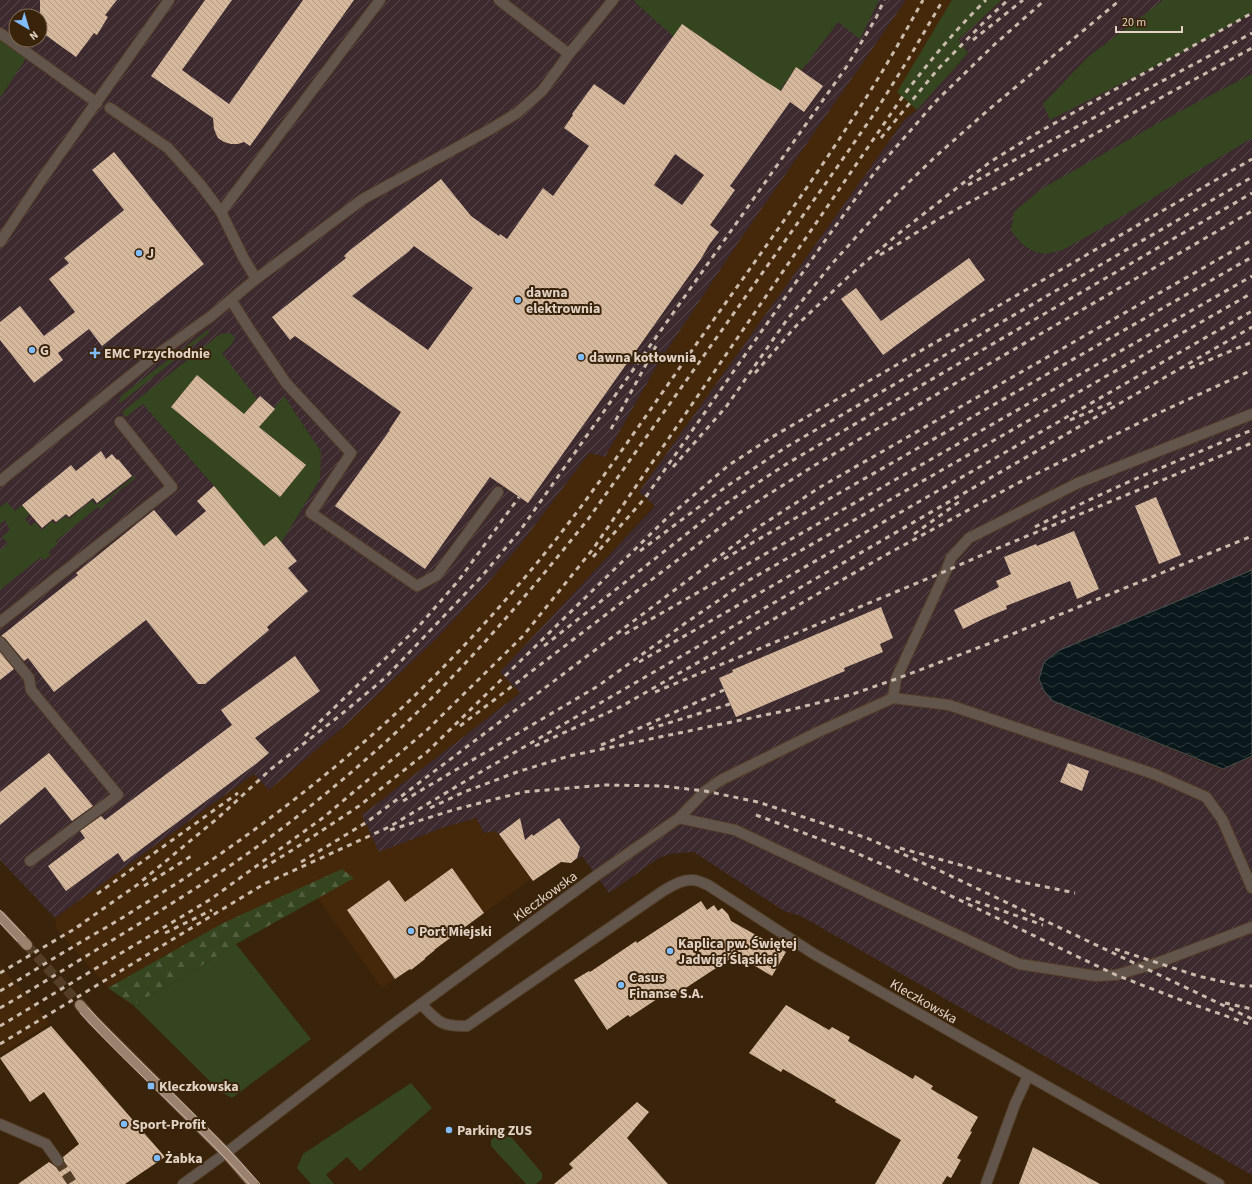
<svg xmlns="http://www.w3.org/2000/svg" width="1252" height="1184" font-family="'Source Sans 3',sans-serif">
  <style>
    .built { fill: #442809 }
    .industrial { fill: url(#industrial-furrows); fill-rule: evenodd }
    .green { fill: #354520 }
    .forest { fill: url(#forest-firs) }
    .water { fill: url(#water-waves); stroke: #4a504e }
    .building { fill: url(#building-back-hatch); fill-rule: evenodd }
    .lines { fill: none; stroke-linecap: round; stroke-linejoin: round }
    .minor-tunnel { stroke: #533d27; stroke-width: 10; stroke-dasharray: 10 5; stroke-linecap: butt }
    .major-tunnel { stroke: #533d27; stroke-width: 10; stroke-dasharray: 10 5; stroke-linecap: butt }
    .minor-casing { stroke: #553f29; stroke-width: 12 }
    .major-casing { stroke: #553f29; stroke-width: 12 }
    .minor { stroke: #62564c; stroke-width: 10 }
    .major { stroke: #9b826e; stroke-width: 10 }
    .tram { stroke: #cabaab; stroke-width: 1 }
    .rail { stroke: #cabaab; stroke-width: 3; stroke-dasharray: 5 5; stroke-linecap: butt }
    .poi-dot { fill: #81bdfa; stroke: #3a230b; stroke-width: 1.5 }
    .labels { text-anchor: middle; stroke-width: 4; stroke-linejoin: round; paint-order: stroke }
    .poi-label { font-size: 14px; font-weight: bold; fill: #e1d2c4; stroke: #3a230b; text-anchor: start }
    .street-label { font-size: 14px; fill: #e1d2c4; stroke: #3a230b }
  </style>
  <defs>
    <pattern id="industrial-furrows" width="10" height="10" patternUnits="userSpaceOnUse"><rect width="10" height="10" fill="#3d2a2f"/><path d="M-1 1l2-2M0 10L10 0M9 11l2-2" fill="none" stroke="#59484c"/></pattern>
    <pattern id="forest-firs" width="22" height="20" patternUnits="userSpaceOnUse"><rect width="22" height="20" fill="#354520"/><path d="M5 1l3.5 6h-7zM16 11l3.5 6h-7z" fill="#525f3f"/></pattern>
    <pattern id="water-waves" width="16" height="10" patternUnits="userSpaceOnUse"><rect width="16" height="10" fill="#0a181b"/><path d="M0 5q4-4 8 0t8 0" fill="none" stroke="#2d393a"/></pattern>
    <pattern id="building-back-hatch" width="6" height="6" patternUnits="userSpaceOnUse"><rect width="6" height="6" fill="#d6b89d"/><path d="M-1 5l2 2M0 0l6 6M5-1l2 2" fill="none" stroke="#b29a84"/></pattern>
  </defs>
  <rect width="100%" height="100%" fill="#3a230b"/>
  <!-- built -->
  <path class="built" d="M906,0H1002L958,40L917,110L905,119L640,492L655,505L501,672L520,693L362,815L442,828L476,818L484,833L496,831L504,840L531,879L434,950H435L425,958L426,959L421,963L420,962L411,970L409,969L382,988L308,885L221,924L108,988L56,928L55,918L254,774L269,790L348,723L436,639L481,591L520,545L589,453L605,457L659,362L740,240Z
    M0,965L50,1023L0,1055Z"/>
  <!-- industrial -->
  <path class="industrial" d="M0,0H906L740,240L659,362L605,457L589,453L520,545L481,591L436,639L348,723L269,790L254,774L55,918L0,860ZM16,16H40V40H16Z
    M1002,0H1252V570L1060,650L1044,691L1053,701L1222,770L1252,757V1175L801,916L784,911L694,852L677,853L667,855L659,858L609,893L582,856L571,863L562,861L533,881L504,840L496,831L484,833L476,818L442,828L379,852L362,815L520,693L500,672L655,506L639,492L905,119L917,110L968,53L958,40Z"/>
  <!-- green -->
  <path class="green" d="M634,0H879L860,39L838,22L801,71L796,67L779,92L707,41L696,35L697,34L694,32L693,33L685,27L686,26L684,25L674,37L637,4Z
    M952,0H1002L958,40L968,53L917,110L897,92Z
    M1163,0H1252V13L1185,51L1050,120L1043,104L1088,57Z
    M0,31L30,52L0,98Z
    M1252,74V138L1126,214L1063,250L1046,254L1033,251L1023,245L1011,231L1014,212L1041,189L1171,116Z
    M209,329V333L119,404L120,399L122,395L165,362Z
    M225,333H230L235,337C233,344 228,348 222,353L257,399L244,414L197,375L171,407L280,497L306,465L259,427L284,396L321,452L320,479L281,543L264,548L214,486L143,404L126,417L122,412L219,335Z
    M134,476L136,478L111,497L112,499L100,509L98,507L56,541L58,544L48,552L51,555L44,560L41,557L0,590V550L8,544L2,537L10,530L5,520L0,524V507L7,502L15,511L22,505L30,514L25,519L31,526L35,522L42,530L52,521L55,524L66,516L69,519L92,500L96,505L106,499Z
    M236,944L311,1039L232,1098L221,1092L133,1005L180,979Z
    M411,1083L432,1108L360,1171L347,1157L326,1175L334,1184H311L297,1168L303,1154Z
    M501,1131L507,1132L542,1173V1179L536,1184H526L491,1146V1140Z"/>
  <!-- forest -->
  <path class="forest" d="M342,869L354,878L236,944L180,979L133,1005L108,988L221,924Z"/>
  <!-- water -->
  <path class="water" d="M1252,570V756L1223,769L1053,701L1044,691L1039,679L1044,662L1060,650Z"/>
  <!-- building -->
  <path class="building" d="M40,0H117L105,15L108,17L97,35L94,33L76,57L40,31Z
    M205,0H232L182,70L229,104L303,0H354L250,146L244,142L238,144H231L224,142L218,138L216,134L214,129L213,118L151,76Z
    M682,24L760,78L781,91L796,67L823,86L804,112L790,102L730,186L735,190L710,225L719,232L709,245L701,259L528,503L490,477L425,569L335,506L390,430H389L401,412L295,336L290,340L272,317L346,258L344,256L349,251L441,179L471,216L499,236L500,234L507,239L543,188L553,196L589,146L564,128L573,115L572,114L594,84L624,105ZM675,154L704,175L682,205L654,185ZM414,246L473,288L428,350L352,296L408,252Z
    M114,152L204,264L102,346L89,329L58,353L63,360L34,383L0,340V322L20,306L44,336L75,312L49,279L69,263L64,258L124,210L92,170Z
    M969,258L985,280L883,355L841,299L856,288L881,321Z
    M197,375L244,414L260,396L275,409L259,427L306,465L280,497L171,407Z
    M101,451L106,459L112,454L117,460L118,459L132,476L97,503L93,498L69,517L66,514L56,522L53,519L42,528L22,505L71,465L76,471Z
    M214,486L264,546L276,536L297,561L288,568L308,591L267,627L269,630L205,684H198L146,620L54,692L28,658L24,661L5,638L1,636L78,575L76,573L154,510L176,536L206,511L197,501Z
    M1156,497L1181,555L1159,564L1135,506Z
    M1074,531L1099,589L1077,599L1070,581L1006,606L1007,609L983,619L963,629L954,610L999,587L996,581L1011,574L1004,557L1036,544L1037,546Z
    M881,607L893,638L880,644L883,652L844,668L845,671L736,717L719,678L733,672L732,670Z
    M0,652L14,669L0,680Z
    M295,656L320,691L255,738L269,753L257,763L124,862L118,853L66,891L48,866L85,838L80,831L101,816L105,820L232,725L221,710Z
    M49,753L93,806L72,821L45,787L0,825V792Z
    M1068,763L1089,771L1082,791L1060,782Z
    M520,818L525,840L532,834L533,836L559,818L580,847L577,858L571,863L561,862L533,881L499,834Z
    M452,868L484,913L434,950H435L425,958V959L411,970L410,969L395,979L347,910L389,880L405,902Z
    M701,901L707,910L714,905L718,911L722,908L728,914L731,921L786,952L772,976L736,955L672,997L669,991L630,1017L628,1015L607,1030L574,980L589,971L590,972L636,941L637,943Z
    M786,1005L829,1030L832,1027L850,1037L848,1041L913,1079L915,1075L933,1086L931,1089L978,1117L970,1131L972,1132L957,1158L961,1160L951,1178L947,1176L942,1184H875L901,1140L835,1102L836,1100L783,1069L781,1072L749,1053Z
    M51,1026L165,1157L125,1184H18L49,1162L56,1167L61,1166L64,1161L63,1157L79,1144L44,1092L30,1102L0,1058Z
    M637,1102L649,1112L627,1138L668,1184H554L573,1168L569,1164Z
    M1033,1147L1100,1184H1019Z"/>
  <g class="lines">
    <!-- minor-tunnel -->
    <path class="minor-tunnel" d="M58,1161L73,1184"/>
    <!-- major-tunnel -->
    <path class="major-tunnel" d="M27,945L80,1005"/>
    <!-- minor casing -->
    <g class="minor-casing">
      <path id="minor" d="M499,0L569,54
        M0,33L97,103
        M110,108L168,148L200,184L221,212L243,257L256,279
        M221,212L380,0
        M0,242L42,179L169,0
        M231,300L248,327L286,383L351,453L311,513L417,586L437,575L498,492
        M0,481L151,359L210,317L256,279L363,199L489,130L517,113L542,91L569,54L613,0
        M0,622L172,487L120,422
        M0,642L29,678L31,690L118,795L30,861
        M893,698L949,705L1154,774L1206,797L1222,819L1252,888
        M679,818L735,830L1019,964L1096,976L1116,975L1157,963L1252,927
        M421,1004C438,1022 442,1027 467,1026L663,891C672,886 682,879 693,880C697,880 703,883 708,885L814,954L1219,1184
        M0,1124L46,1144L58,1161
        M183,1184L226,1153L391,1026L597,875L679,818L705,791L721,780L818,732L893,698L896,679L946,571L951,558L969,538L1078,483L1252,414
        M986,1184L1015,1104L1028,1076"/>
    </g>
    <!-- major casing -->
    <g class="major-casing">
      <path id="major" d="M0,916L27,945
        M80,1005L93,1020L226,1153L253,1184"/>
    </g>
    <!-- minor -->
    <use href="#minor" class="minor"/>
    <!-- major -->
    <use href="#major" class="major"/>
    <!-- tram -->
    <path class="tram" d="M0,910L25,936
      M0,923L17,941
      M88,1008C144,1068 206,1122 260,1184
      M80,1013C134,1072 196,1124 249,1184"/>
    <!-- rail -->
    <path class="rail" d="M973,40L1023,0
      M881,138L938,69L987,19L1008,0
      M968,185L1252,33
      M880,255L937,220L1252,48
      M1190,368L1252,342
      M755,373L797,325L848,277L898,234L990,162L1037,133L1252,13
      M1070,420L1113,402
      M611,429L656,346
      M673,467L726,407L786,321L830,266L883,207L935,157L987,111L1120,0
      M1035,527C1105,490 1179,460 1252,430
      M914,534L959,502
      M640,551L727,486L788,446L1252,177
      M593,557L645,498L824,242L877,169L937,100L995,44L1045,0
      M724,559L1252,257
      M625,634L1252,276
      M544,646L722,506L788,463L1252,193
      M639,662L1252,311
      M655,692L946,571L991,551L1252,443
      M460,726L739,513L815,465L1252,211
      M649,729L730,704
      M305,736L419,626L459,580L519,497
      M601,745L613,740L724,690
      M535,746L622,706L882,557L1016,484L1163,411L1252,370
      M403,801L598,686L687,622L744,583L1252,293
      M430,808L464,792L517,772L569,756L789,710L850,695L896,679L988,644L1252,536
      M756,815L852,851L924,883L1116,975L1186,1002L1252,1025
      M390,830L453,810L523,792L605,785L662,786L705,791L758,802L867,838L934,868L1252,1019
      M900,848L1017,881L1075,893
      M301,862L367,822L757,528L822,486L1252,240
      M263,868L294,849L359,806L427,752L667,518L729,465L772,437L1252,159
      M144,886L193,855
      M97,894L238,793
      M966,898L1043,925
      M77,927L137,885L219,817L271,769L338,717L385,678L482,576L519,532L847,66L876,18L884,0
      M165,933L212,910
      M1115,949L1198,976L1242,986H1252
      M0,973L81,925
      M0,991C24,977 47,962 71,948C92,935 115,923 136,909C216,860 293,804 364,742C433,682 497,613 554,542C604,478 649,411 695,346C751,267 808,189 860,107C883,72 903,36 923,0
      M1225,1003L1252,1009
      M0,1008C28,992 55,975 83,958C134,927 185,896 234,863C282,830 328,793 371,755C452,684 522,602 589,518L833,173L874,114L909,58L943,0
      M0,1026L211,899L324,817L427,730L523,636L593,549L903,96C929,62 955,30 986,0
      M0,1044L264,884L389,827L484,770L1252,327"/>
  </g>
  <!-- markers -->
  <g class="poi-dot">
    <circle cx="139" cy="253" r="4"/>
    <circle cx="518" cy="300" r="4"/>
    <circle cx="32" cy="350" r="4"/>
    <path d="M93 347h4v4h4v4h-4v4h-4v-4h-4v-4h4z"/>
    <circle cx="581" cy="357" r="4"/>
    <circle cx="411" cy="931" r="4"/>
    <circle cx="670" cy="951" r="4"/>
    <circle cx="621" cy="985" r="4"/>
    <rect x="147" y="1082" width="8" height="8" rx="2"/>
    <circle cx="124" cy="1124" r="4"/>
    <circle cx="449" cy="1130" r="4"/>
    <circle cx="157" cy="1158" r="4"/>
  </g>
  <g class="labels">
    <!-- poi labels -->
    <g class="poi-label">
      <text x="147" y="258">J</text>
      <text x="526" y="297">dawna<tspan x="526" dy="16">elektrownia</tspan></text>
      <text x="40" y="355">G</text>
      <text x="104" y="358">EMC Przychodnie</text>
      <text x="589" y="362">dawna kotłownia</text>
      <text x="419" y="936">Port Miejski</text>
      <text x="678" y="948">Kaplica pw. Świętej<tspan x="678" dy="16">Jadwigi Śląskiej</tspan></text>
      <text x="629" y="982">Casus<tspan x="629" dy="16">Finanse S.A.</tspan></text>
      <text x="159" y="1091">Kleczkowska</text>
      <text x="132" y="1129">Sport-Profit</text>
      <text x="457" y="1135">Parking ZUS</text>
      <text x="165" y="1163">Żabka</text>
    </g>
    <!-- street labels -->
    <g class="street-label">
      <text transform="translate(545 896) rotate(-36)" y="5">Kleczkowska</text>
      <text transform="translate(924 1001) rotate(30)" y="5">Kleczkowska</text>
    </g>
  </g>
  <!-- north arrow -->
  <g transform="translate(28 28) rotate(142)"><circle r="19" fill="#3a230b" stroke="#7d6955"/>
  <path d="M0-3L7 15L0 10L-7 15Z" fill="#81bdfa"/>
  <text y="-6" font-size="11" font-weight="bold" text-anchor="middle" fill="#e1d2c4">N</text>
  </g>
  <!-- scale -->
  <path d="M1116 26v6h66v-6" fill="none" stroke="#e1d2c4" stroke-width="2"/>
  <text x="1122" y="26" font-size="12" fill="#e1d2c4" stroke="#3a230b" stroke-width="3" paint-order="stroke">20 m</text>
</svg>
